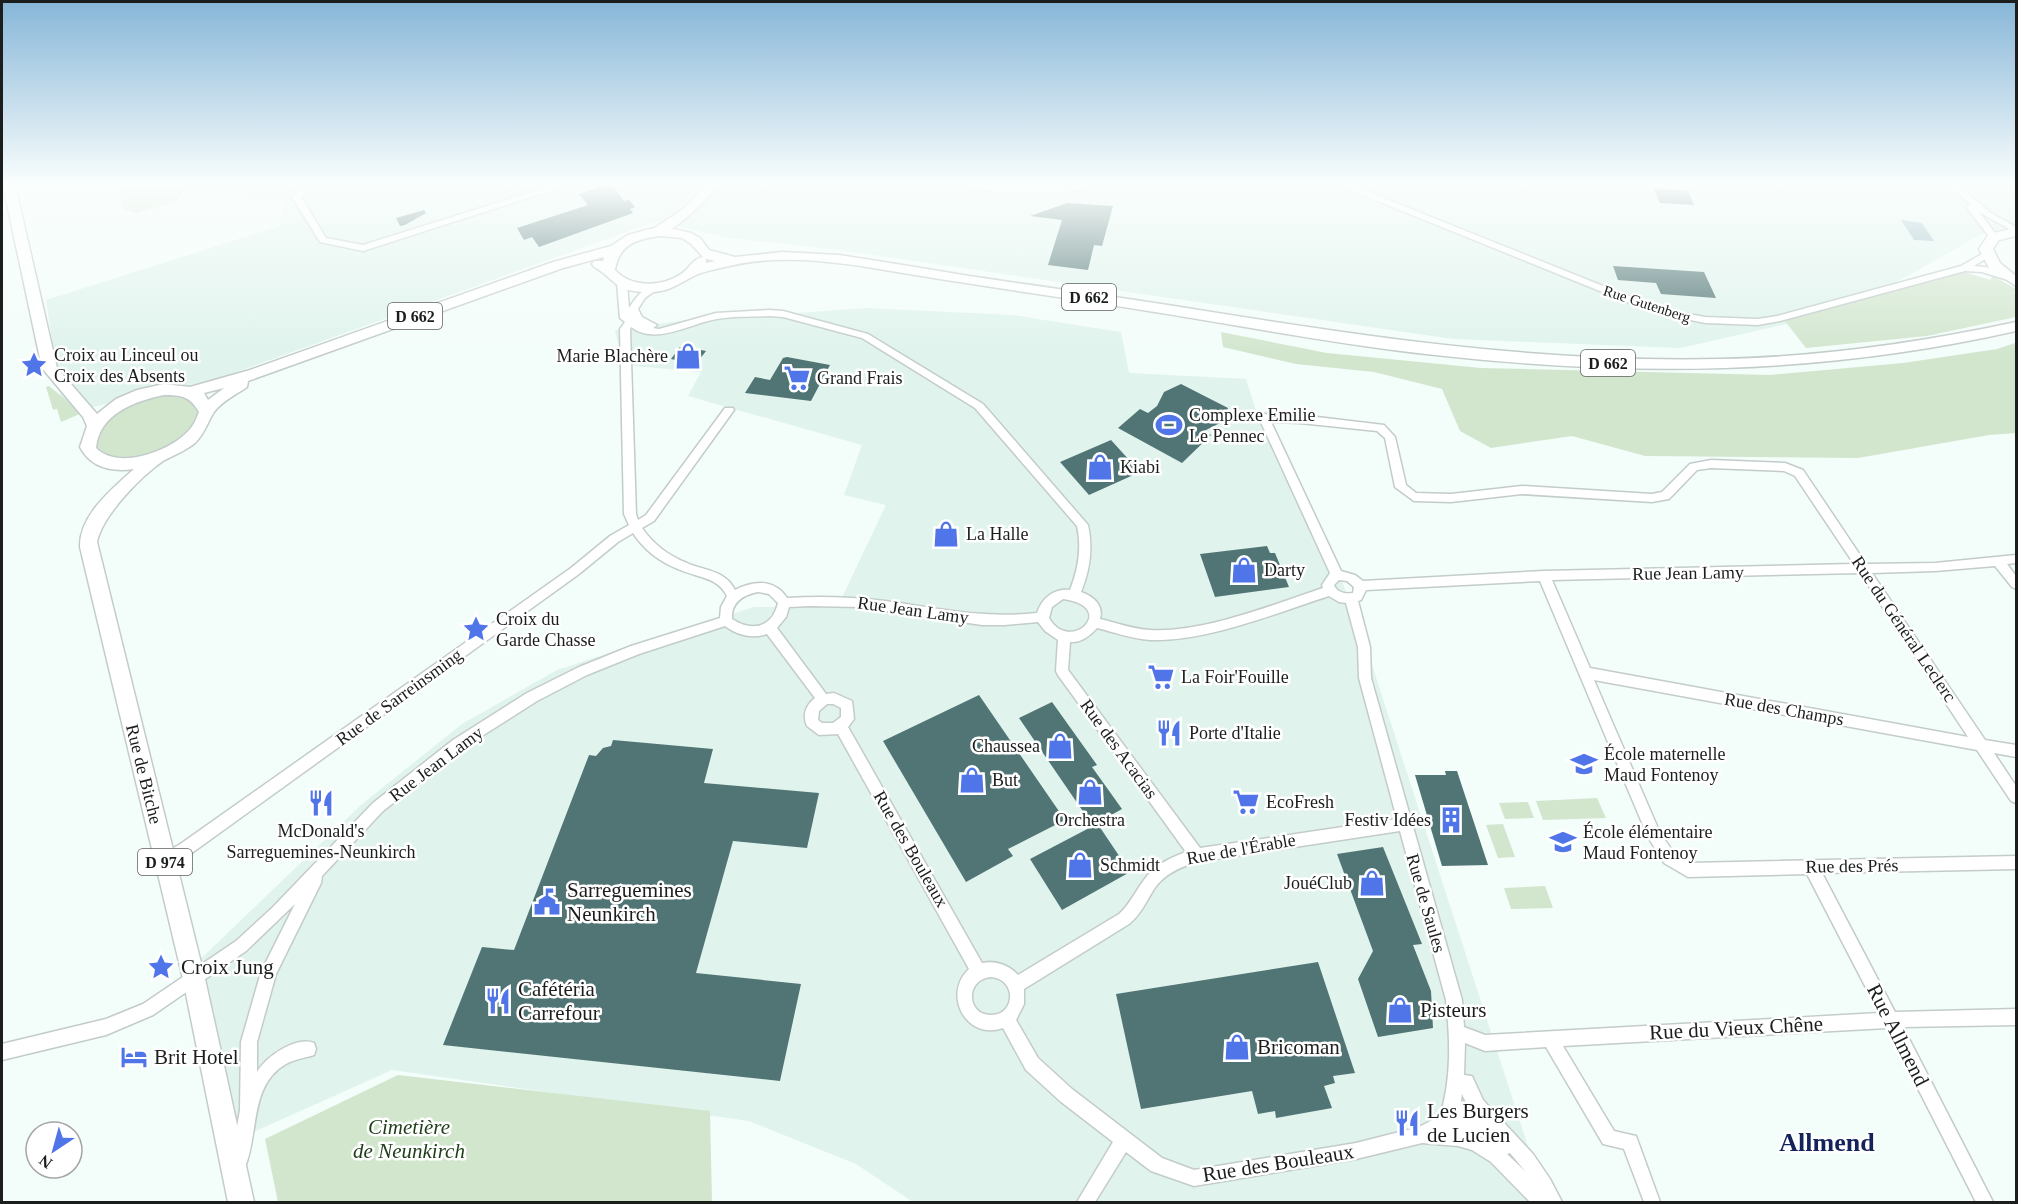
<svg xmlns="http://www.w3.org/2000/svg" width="2018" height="1204" font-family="Georgia,serif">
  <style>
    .built { fill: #e0f3ed }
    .green { fill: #d2e6ce }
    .water { fill: #93b8c0 }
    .building { fill: #517575 }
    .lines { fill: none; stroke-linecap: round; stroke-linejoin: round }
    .minor-casing { stroke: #c3ccca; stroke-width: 3 }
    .tertiary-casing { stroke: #c3ccca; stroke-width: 3 }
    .primary-casing { stroke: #c3ccca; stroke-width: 3 }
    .minor { fill: #fff; fill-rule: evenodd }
    .tertiary { fill: #fff; fill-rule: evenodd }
    .primary { fill: #fff; fill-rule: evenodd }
    .labels { text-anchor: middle; stroke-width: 5; stroke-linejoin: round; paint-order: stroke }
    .far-street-label { font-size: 15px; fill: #1b1e1d; stroke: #fff }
    .shield { fill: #fff; stroke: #5f6261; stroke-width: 1.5 }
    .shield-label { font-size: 16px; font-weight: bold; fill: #1b1e1d }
    .poi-label { font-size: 18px; fill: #1b1e1d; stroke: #fff; text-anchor: start }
    .street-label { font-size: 18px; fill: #1b1e1d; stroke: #fff }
    .near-poi-label { font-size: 21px; fill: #1b1e1d; stroke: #fff; text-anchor: start }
    .near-street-label { font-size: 21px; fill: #1b1e1d; stroke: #fff }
    .near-park-label { font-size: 21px; font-style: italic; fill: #1e3d18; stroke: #fff }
    .near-quarter-label { font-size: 26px; font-weight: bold; fill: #14245b; stroke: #fff }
  </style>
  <rect width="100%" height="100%" fill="#f3fdfa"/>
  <!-- built -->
  <path class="built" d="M187,185H2016V225L1980,235L1845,311L1680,348L1453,339L824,248L728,238L657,221L220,378L63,414L46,300L280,226L283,199L183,192Z
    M866,308L1012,315L1121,332L1129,373L1246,379L1258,417L1343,584L1372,665L1546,1202H913L856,1164L749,1121L392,1070L240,1138L185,974L362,804L462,724L557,670L754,607L838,606L886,505L844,495L862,445L688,396L701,372L623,365L615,330L729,314H783Z"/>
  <!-- green -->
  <path class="green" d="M118,185H187L176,202L137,213L123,209Z
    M1964,272L1990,280L1993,276L2016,289V292H2013L2016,294V317L1927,336L1806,348L1784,320Z
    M1221,332L1327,353L1481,368L1770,375L1903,363L1997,349L2015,343L2016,433L1989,435L1858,458L1645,456L1572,436L1491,448L1460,431L1442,389L1374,372L1296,364L1223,347Z
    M49,386L82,413L61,422L57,409L53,410L46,387Z
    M162,394C179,395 190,395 198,411C197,415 196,421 194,424C177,452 115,475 94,443C100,411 135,402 162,394Z
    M1597,798L1606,818L1543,820L1536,801Z
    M1528,802L1534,818L1505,819L1499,803Z
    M1503,824L1515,857L1498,858L1486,825Z
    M1545,886L1553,908L1511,909L1504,888Z
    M398,1075L710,1111L712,1202H278L265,1139Z"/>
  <!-- water -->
  <path class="water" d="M1901,220L1922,223L1934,241L1914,240Z"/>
  <!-- building -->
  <path class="building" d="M605,185H612L624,201L629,200L635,207L630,209L633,213L539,247L532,237L524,240L517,228L588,205L579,194Z
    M1653,188L1688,191L1694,205L1660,203Z
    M1067,203L1113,206L1102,246L1094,245L1088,270L1048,265L1062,220L1030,216Z
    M424,210L426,213L405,225L400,226L396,218Z
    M1613,266L1704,272L1716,298L1661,294L1656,283L1618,280Z
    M680,347L691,348L706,351L696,364L671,359Z
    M787,357L830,365L811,401L745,393L755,377L770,380L783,358Z
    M1181,384L1228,408L1222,422L1204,431L1211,435L1182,463L1118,428L1140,409L1148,413L1157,406L1164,392Z
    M1111,440L1140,472L1089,495L1060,462Z
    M1267,546L1270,553H1275L1289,587L1215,597L1200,554Z
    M979,695L1065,820L1008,849L1013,856L966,882L883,741Z
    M1052,702L1097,765L1092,767L1122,809L1097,823L1130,872L1062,910L1030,859L1093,826L1019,718Z
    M613,740L713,749L704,783L819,793L807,848L733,841L696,973L801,984L780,1081L443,1045L482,947L514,950L589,755L596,756L603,748L611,746Z
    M1445,771H1457L1488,865L1442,866L1415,775H1446Z
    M1383,847L1422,944L1413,945L1431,991L1433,1028L1378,1037L1358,979L1373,951L1337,854Z
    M1318,962L1355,1073L1333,1076L1335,1083L1324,1086L1332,1108L1276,1118L1275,1111L1258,1114L1252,1091L1141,1109L1116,994Z"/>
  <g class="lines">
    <!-- minor casing -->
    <g class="minor-casing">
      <path id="minor" d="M304,185H313L301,197L326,238L363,245L554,185H568L363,251L320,242L292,197Z
        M965,185L1045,188L1094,185C1075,196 984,195 965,185Z
        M1338,185H1351L1638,300L1672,311L1705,317L1758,319L1777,316L1961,266L1987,251L1992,254L1990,256L1974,266L1986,267L2013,277L2008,280L1982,272L1965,271L1780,321L1758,325L1705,323L1667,315L1632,304Z
        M1949,185H1959L1989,212L2016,227V233L1979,212L1998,237L1997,239H1991L1966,207L1970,204Z
        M622,280L627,283L629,308C636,297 642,289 655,284L660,287L645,298L638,309L642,317L657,325L653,328L659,329L716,313L769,310L783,311L868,334L983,404L1088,525C1093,548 1090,570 1081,592C1093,596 1104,605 1100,619C1117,623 1133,629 1150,630C1203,633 1272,605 1323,588L1322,585L1330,573L1259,418L1264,414L1300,415L1384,425L1395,437L1406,485L1416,493L1451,494L1522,486L1652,494L1662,492L1690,464L1711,460L1785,463L1803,470L1866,564L1935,563L2016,555V563L2007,564L2016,576V589L2012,587L1995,566L1935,571L1872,573L1985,740L2016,745V757L1994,753L2016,786V803L2011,801L1977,750L1594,680L1660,833L1674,853L1690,863L2016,856V869L1822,873L1895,1012L2016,1009V1025L1903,1027L1993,1202H1976L1887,1028L1563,1046L1614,1131L1636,1136L1660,1202H1644L1624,1149L1603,1144L1546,1047L1485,1051L1465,1043L1464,1075L1472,1076L1483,1100L1533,1154L1550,1179L1562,1202H1530L1491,1162L1472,1150L1458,1146L1422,1143L1356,1159L1194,1186L1151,1171L1126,1152L1095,1202H1077L1113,1142L1060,1101L1026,1070L1003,1028C966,1041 942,994 969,969L838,734L819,735L807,726C802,715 806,705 815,698L767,634C752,639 737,635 725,626L639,654L587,675L537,701L463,748L383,811L322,876L321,883L276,974L257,1042V1072C266,1057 295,1036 314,1043L316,1049L314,1055C305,1058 295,1059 286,1064C249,1085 259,1134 245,1167L239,1169L233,1167L231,1161L240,1110L241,1042L261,972L295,904L246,951L153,1015L106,1035L2,1060V1044L106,1019L143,1004L236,941L272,908L373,803L453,740L527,693L579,667L631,646L720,618L721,607L727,596C717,576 697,578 678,569C660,562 644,550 633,533L618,542L579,574L189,855L165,867L160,865L158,860L160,855L179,845L571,568L610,536L629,525L624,514L620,329L625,322L620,318L617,283ZM769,316L783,317L862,338L975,408L1077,526C1082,548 1078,570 1070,590C1054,588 1042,598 1037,613C981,619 938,608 885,601C852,597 820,596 787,598C775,579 754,580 735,590C725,570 705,571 687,563C669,556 653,544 642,528L654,521L734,410L733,408H725L646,515L638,520L636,514L630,329L631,327C656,346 691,323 717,319C734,316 752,317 769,316ZM1271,422L1300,423L1377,431L1385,438L1395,487L1414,501L1451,502L1522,494L1652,502L1669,499L1697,470L1711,468L1784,471L1795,476L1854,564L1544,571L1363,581L1355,575L1341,571ZM1860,573L1968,737L1590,668L1552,580ZM1339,580L1347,581L1354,587L1353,593C1346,594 1337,593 1334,585ZM1540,581L1648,837L1664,863L1688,877L1807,874L1879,1013L1485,1035L1464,1027L1462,1000L1371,678L1370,647L1358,601L1361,600L1366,590ZM758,592L769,594L778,603C772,628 752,632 732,619C731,602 743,595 758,592ZM1329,596L1339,602L1346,603L1358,647L1359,678L1397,819L1200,848L1068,670L1070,642C1081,643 1090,636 1097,628C1114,632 1132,639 1150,640C1206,642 1276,613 1329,596ZM1063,599C1120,607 1070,655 1049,618L1052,607ZM810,606L860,607L982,625H1005L1038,622L1045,631L1058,640L1056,671L1058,675L1186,852C1170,858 1154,865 1144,880C1135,892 1130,904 1119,914L1018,975C1009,965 996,960 982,963L848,727L854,719L852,701L834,693L826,694L777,628L786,617L789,607ZM827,704H833L841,708V717L833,723H822L818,720L819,711ZM1400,831L1446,1000C1450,1038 1452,1078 1440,1116L1419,1127L1356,1143L1194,1170L1162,1158L1072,1089L1038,1058L1016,1020L1024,1004V989L1129,924C1141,914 1146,902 1154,889C1164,874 1180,867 1197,862ZM991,977C1017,979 1016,1015 991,1015C966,1015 965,979 991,977ZM1462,1094L1467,1105L1468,1106L1461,1101ZM1471,1129L1484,1139L1473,1134ZM1510,1153L1525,1171L1507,1154Z"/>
    </g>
    <!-- tertiary casing -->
    <g class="tertiary-casing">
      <path id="tertiary" d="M707,185H718C706,200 670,239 650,235V231L682,210Z"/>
    </g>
    <!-- primary casing -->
    <g class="primary-casing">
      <path id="primary" d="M3,185H15L57,368L97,414L116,399L137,390L164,384L190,387L250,370L553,262L611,246L628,235L650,229L669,228L691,233L700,238L709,250L735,257L782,252L839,255C880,261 921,268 963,275C1041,287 1120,297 1199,310C1372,338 1544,363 1720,359C1821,357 1918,343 2016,322V331C1816,376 1629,377 1426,354C1337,344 1249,327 1161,313C1063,297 965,284 867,267C820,260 771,255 725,267C716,269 706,271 698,274C677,284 668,294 642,292C612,290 615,278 594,267L592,264L594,261H603L604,257L563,268L248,381L247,387C237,394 222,401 214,412C207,423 205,433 195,443C185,451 174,455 163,461C141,476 102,516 97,542L205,979L254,1202H228L183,979L80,547C79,515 113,488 134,469C112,472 91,468 80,447L87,426L83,417L42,368ZM660,236L682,238L691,244L703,257C693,258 689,269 681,274C662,287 631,288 615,270C619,245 636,239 660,236ZM706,259H707L715,261L706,263ZM224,388L208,400L204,393ZM164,395C181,395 190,396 199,412C197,416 196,421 193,425C178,449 119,472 96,448C99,414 135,401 164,395Z
        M2016,228V236L1999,240L1993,249L2000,263L2016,276V286L1989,268L1979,249L1989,234Z"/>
    </g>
    <!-- minor -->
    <use href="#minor" class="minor"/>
    <!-- tertiary -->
    <use href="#tertiary" class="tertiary"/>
    <!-- primary -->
    <use href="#primary" class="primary"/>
  </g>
  <!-- sky -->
  <linearGradient id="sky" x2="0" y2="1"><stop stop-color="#86b6d8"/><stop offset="0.52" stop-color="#fafefd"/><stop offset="1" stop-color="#fafefd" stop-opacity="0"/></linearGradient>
  <rect width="2018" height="354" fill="url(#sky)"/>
  <!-- icons -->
  <defs>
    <g id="shop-bare" transform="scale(2.07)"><path d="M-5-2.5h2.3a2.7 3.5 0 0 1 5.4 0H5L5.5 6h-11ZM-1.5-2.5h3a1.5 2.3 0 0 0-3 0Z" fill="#5075e9" stroke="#fff" stroke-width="2.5" paint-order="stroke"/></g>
    <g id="sight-bare" transform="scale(2.07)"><path d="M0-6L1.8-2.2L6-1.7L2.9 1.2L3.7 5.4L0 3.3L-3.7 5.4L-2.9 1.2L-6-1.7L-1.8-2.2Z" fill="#5075e9" stroke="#fff" stroke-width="2.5" paint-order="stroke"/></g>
    <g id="supermarket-bare" transform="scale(2.07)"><path d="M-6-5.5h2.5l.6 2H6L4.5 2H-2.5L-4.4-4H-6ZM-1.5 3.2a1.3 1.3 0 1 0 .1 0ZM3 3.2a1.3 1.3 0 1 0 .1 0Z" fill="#5075e9" stroke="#fff" stroke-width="2.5" paint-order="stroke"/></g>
    <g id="stadium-bare" transform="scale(2.07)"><path d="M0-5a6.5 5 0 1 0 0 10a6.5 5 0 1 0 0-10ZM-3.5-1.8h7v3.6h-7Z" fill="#5075e9" stroke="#fff" stroke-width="2.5" paint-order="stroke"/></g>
    <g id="restaurant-bare" transform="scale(2.07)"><path d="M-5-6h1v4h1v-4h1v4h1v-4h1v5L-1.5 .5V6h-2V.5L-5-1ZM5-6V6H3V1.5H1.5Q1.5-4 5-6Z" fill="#5075e9" stroke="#fff" stroke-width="2.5" paint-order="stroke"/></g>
    <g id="school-bare" transform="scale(2.07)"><path d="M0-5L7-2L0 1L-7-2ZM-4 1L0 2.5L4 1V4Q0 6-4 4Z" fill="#5075e9" stroke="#fff" stroke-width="2.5" paint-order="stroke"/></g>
    <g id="building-bare" transform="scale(2.07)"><path d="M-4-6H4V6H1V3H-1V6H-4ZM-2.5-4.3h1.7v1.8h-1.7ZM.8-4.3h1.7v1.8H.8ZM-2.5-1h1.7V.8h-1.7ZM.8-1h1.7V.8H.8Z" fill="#5075e9" stroke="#fff" stroke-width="2.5" paint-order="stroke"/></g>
    <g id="civic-bare" transform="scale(2.07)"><path d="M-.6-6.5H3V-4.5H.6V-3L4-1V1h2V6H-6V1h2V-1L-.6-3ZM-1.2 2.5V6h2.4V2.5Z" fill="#5075e9" stroke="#fff" stroke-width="2.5" paint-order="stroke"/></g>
    <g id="hotel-bare" transform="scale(2.07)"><path d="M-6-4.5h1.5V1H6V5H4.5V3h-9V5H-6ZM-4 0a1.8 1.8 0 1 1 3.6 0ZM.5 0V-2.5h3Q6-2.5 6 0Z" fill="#5075e9" stroke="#fff" stroke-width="2.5" paint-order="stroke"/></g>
  </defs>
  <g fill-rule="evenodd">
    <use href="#shop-bare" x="688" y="356"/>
    <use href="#sight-bare" x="34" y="365"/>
    <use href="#supermarket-bare" x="797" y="378"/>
    <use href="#stadium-bare" x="1169" y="425"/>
    <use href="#shop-bare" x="1100" y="467"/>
    <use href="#shop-bare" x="946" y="534"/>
    <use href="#shop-bare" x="1244" y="570"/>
    <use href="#sight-bare" x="476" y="629"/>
    <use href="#supermarket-bare" x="1161" y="677"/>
    <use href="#restaurant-bare" x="1169" y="733"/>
    <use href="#shop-bare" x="1060" y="746"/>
    <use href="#school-bare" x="1584" y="764"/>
    <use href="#shop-bare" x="972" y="780"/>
    <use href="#shop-bare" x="1090" y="792"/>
    <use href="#supermarket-bare" x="1246" y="802"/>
    <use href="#restaurant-bare" x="321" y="803"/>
    <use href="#building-bare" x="1451" y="820"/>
    <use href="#school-bare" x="1563" y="842"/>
    <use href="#shop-bare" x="1080" y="865"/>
    <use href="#shop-bare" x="1372" y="883"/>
    <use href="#civic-bare" x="547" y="902"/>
    <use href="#sight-bare" x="161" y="967"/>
    <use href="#restaurant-bare" x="498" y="1001"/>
    <use href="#shop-bare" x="1400" y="1010"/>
    <use href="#shop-bare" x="1237" y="1047"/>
    <use href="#hotel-bare" x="134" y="1057"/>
    <use href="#restaurant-bare" x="1407" y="1123"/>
  </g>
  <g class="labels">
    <!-- far-street labels -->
    <g class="far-street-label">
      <text transform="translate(1647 304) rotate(18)" y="5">Rue Gutenberg</text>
    </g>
    <!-- shield labels -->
    <g class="shield">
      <rect x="1062" y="284" width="54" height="26" rx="4.5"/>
      <rect x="388" y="303" width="54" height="26" rx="4.5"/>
      <rect x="1581" y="350" width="54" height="26" rx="4.5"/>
      <rect x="138" y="849" width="54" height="26" rx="4.5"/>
    </g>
    <g class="shield-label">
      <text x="1089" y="303">D 662</text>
      <text x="415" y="322">D 662</text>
      <text x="1608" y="369">D 662</text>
      <text x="165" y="868">D 974</text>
    </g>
    <!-- poi labels -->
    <g class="poi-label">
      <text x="54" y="361">Croix au Linceul ou<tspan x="54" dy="21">Croix des Absents</tspan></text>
      <text x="668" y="362" text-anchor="end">Marie Blachère</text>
      <text x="817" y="384">Grand Frais</text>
      <text x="1189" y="421">Complexe Emilie<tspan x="1189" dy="21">Le Pennec</tspan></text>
      <text x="1120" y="473">Kiabi</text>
      <text x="966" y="540">La Halle</text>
      <text x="1264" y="576">Darty</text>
      <text x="496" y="625">Croix du<tspan x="496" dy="21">Garde Chasse</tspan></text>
      <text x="1181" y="683">La Foir'Fouille</text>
      <text x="1189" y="739">Porte d'Italie</text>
      <text x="1040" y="752" text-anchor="end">Chaussea</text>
      <text x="1604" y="760">École maternelle<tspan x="1604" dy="21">Maud Fontenoy</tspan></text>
      <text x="992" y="786">But</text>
      <text x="1266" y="808">EcoFresh</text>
      <text x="1090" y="826" text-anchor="middle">Orchestra</text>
      <text x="1431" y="826" text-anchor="end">Festiv Idées</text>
      <text x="321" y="837" text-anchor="middle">McDonald's<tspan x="321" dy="21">Sarreguemines-Neunkirch</tspan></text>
      <text x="1583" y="838">École élémentaire<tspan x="1583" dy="21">Maud Fontenoy</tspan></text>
      <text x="1100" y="871">Schmidt</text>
      <text x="1352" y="889" text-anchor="end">JouéClub</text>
    </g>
    <!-- street labels -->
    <g class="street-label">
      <text transform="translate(1688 573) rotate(-1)" y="6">Rue Jean Lamy</text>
      <text transform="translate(913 610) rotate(8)" y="6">Rue Jean Lamy</text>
      <text transform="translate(1904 629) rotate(56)" y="6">Rue du Général Leclerc</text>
      <text transform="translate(399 697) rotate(-36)" y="6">Rue de Sarreinsming</text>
      <text transform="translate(1784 709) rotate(10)" y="6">Rue des Champs</text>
      <text transform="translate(1119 749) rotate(54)" y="6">Rue des Acacias</text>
      <text transform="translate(436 764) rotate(-37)" y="6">Rue Jean Lamy</text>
      <text transform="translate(144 774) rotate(76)" y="6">Rue de Bitche</text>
      <text transform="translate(911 849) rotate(60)" y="6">Rue des Bouleaux</text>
      <text transform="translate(1241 849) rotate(-10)" y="6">Rue de l'Érable</text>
      <text transform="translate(1852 866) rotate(-1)" y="6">Rue des Prés</text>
      <text transform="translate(1426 903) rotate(74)" y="6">Rue de Saules</text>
    </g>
    <!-- near-poi labels -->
    <g class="near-poi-label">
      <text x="567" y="897">Sarreguemines<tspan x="567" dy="24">Neunkirch</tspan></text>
      <text x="181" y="974">Croix Jung</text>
      <text x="518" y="996">Cafétéria<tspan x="518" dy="24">Carrefour</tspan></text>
      <text x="1420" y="1017">Pisteurs</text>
      <text x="1257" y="1054">Bricoman</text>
      <text x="154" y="1064">Brit Hotel</text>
      <text x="1427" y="1118">Les Burgers<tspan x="1427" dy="24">de Lucien</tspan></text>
    </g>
    <!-- near-street labels -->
    <g class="near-street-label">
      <text transform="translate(1736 1028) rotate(-3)" y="7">Rue du Vieux Chêne</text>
      <text transform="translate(1898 1035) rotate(63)" y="7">Rue Allmend</text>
      <text transform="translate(1278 1163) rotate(-9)" y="7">Rue des Bouleaux</text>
    </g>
    <!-- near-park labels -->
    <g class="near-park-label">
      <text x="409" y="1134">Cimetière<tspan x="409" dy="24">de Neunkirch</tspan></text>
    </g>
    <!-- near-quarter labels -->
    <g class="near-quarter-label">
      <text x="1827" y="1151">Allmend</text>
    </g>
  </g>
  <!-- border -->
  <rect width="2018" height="1204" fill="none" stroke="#1b1e1d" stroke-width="6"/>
  <!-- north arrow -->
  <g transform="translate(54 1150) rotate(216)"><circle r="28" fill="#ffffff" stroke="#a4a5a5" stroke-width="1.5"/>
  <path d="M0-4.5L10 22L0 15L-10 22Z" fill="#5075e9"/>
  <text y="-9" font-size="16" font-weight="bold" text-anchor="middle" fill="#1b1e1d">N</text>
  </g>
</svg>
